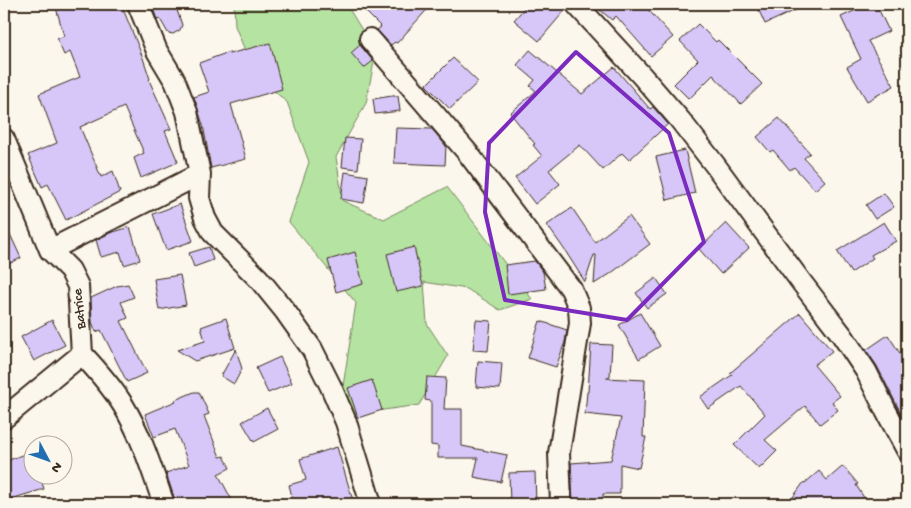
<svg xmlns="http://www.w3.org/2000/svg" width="911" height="508" font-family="'Gochi Hand',sans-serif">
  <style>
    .green { fill: #b5e3a2; stroke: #788660 }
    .building { fill: #d7c7f9; stroke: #3b2a1e }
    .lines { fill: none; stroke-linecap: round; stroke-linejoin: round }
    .street-casing { stroke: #3b2a1e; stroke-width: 24 }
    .street { stroke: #fbf7ec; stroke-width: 20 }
    .marked { fill: none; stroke: #7b2cbf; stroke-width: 4; stroke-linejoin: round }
    .labels { text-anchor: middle; stroke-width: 4; stroke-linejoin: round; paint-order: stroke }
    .street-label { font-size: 14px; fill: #3b2a1e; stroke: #fbf7ec }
  </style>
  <rect width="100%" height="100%" fill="#fbf7ec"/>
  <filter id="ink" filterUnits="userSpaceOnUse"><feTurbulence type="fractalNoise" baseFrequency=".02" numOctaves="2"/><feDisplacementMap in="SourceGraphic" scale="10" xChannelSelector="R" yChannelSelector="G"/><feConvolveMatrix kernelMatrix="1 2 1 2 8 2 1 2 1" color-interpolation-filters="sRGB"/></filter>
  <g filter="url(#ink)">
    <!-- green -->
    <path class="green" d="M234,4H346L362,30L374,62L366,103L336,157L343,201L384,219L447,187L532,299L500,310L467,289L424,282L427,324L448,356L419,405L348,415L343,386L356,303L289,222L309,162L287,102L255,75L235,26Z"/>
    <!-- building -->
    <path class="building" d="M55,4H121L143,58L150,79L149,80L171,129L165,131L178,162L141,178L134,158L144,153L124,107L80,127L101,177L113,171L120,192L66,220L48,184L42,187L28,155L57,143L39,94L80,77L70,52L64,55L57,39L64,36Z
      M152,4H175L182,25L180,30L173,34L168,33L160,19L157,20Z
      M358,4H432L397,43L395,42L391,45L377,30L381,27Z
      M528,4H564L566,9L539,41L514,20Z
      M593,4H643L673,37L651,56L616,16L612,20Z
      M756,4H809L765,24Z
      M869,4H876L889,31L868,41L894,86L867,101L847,67L861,59L841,17Z
      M698,24L716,42L718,40L762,84L741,104L713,75L689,99L674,84L698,60L680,41Z
      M270,43L282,89L231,104L246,159L211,168L203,125L194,97L209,92L199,63L229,52V54Z
      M360,45L373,61L364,68L351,53Z
      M530,50L582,94L614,67L650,109L653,107L668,124L629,160L622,153L603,170L580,145L549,170L560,184L535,204L515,178L542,156L533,145L535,144L510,113L536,91L530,86L535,80L517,65Z
      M453,58L478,82L450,109L426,85Z
      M392,96H398L400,111L375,114L373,99Z
      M779,118L810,153L804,158L825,181L815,190L794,167L790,170L773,150L770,152L757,137Z
      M396,128L432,129L446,146L445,165L394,163Z
      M345,138L361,139L358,169L342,167Z
      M685,150L695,193L667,200L656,157Z
      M345,172L368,176L364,203L341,199Z
      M884,193L894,207L875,219L866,205Z
      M180,204L193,241L166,250L153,214Z
      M572,208L595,242L629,216L650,244L610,274L594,284L596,255H594L585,282L564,249L547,225Z
      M4,221L21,258L4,266Z
      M884,222L896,241L871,255L873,258L851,273L837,251Z
      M726,223L749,248L721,274L699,249Z
      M130,227L140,260L124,265L120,252L101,257L96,240L110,233Z
      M209,247L213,260L194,267L189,253Z
      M414,247L423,286L396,292L387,254Z
      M355,252L363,284L336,292L328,260Z
      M535,261L543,272L546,289L508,294L505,265Z
      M180,275L186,305L159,310L154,279Z
      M656,278L667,294L647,308L636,293Z
      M128,284L134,297L121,302L128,318L121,321L147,373L127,382L101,330L96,332L92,322L91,298L117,286Z
      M640,313L660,346L639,359L619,325Z
      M800,313L832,351L814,365L840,396L832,402L838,410L820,424L805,406L765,440L777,451L759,469L734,445L765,414L741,386L708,409L700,397L732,375L730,373Z
      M226,318L235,348L195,361L177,350L205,341L201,327Z
      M52,320L65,345L34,361L21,337Z
      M476,320L491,321L488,351L473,350Z
      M540,321L567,330L565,342L556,367L528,358Z
      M888,335L907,364V425L877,366L866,350Z
      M591,344L612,345L610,376L606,378L645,380L643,437H646L639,468L620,464V494H603V500L573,502L571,463L611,460L621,418L585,414L587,392H588Z
      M236,349L242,369L234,384L221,376Z
      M280,357L292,383L268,393L256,368Z
      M478,361L502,363L500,389L476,387Z
      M427,377L446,378L444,409H462V446L507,455L501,482L474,477L478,458H438V446L431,445V401L425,400Z
      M372,380L382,410L358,418L348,388Z
      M194,392H199L209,414L204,416L220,457L224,456L230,468L218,474L234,504H176L175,500L166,473L189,465L175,429L154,437L145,414L176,401L175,400Z
      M267,408L278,429L254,442L242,422Z
      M337,447L354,504H294L289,485L306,480L300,459Z
      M27,453L32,468V476H40L44,489L4,501V462Z
      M843,466L858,484L856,485L868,504H788L804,482L805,483L819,471L827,480Z
      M535,472L536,504H510L509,473Z"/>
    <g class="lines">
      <!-- street casing -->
      <g class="street-casing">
        <path id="street" d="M138,4L157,51L175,81L187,112L200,174L199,198L205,218L213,233L259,279L285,311L312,349L331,387L346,422L371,504
          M576,4L642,76L680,120L715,165L802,283L842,335L866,371L886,411L907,450
          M370,39L467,152L571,289L579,308L580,323L559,453L561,504
          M4,139L50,250L70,270L78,286L82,354
          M50,250L200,174
          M82,354C97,370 111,386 123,405C142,436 152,471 164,504
          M4,418L82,354"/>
      </g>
      <!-- street -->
      <use href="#street" class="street"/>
    </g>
  </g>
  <!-- marked area -->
  <path class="marked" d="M576,52L669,133L704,242L627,320L505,300L485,212L489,143Z"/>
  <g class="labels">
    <!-- street labels -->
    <g class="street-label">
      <text transform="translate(78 309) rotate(-96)" y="5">Batrice</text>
    </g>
  </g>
  <!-- margin -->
  <rect width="911" height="508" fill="none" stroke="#fbf7ec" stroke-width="20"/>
  <rect x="10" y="10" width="891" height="488" fill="none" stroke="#3b2a1e" stroke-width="2" filter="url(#ink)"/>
  <!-- north arrow -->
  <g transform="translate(48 460) rotate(131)"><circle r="24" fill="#fbf7ec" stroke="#aea59a"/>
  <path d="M0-4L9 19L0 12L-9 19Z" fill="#1f6fb2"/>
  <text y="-8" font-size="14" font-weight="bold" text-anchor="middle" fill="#3b2a1e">N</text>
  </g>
</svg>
